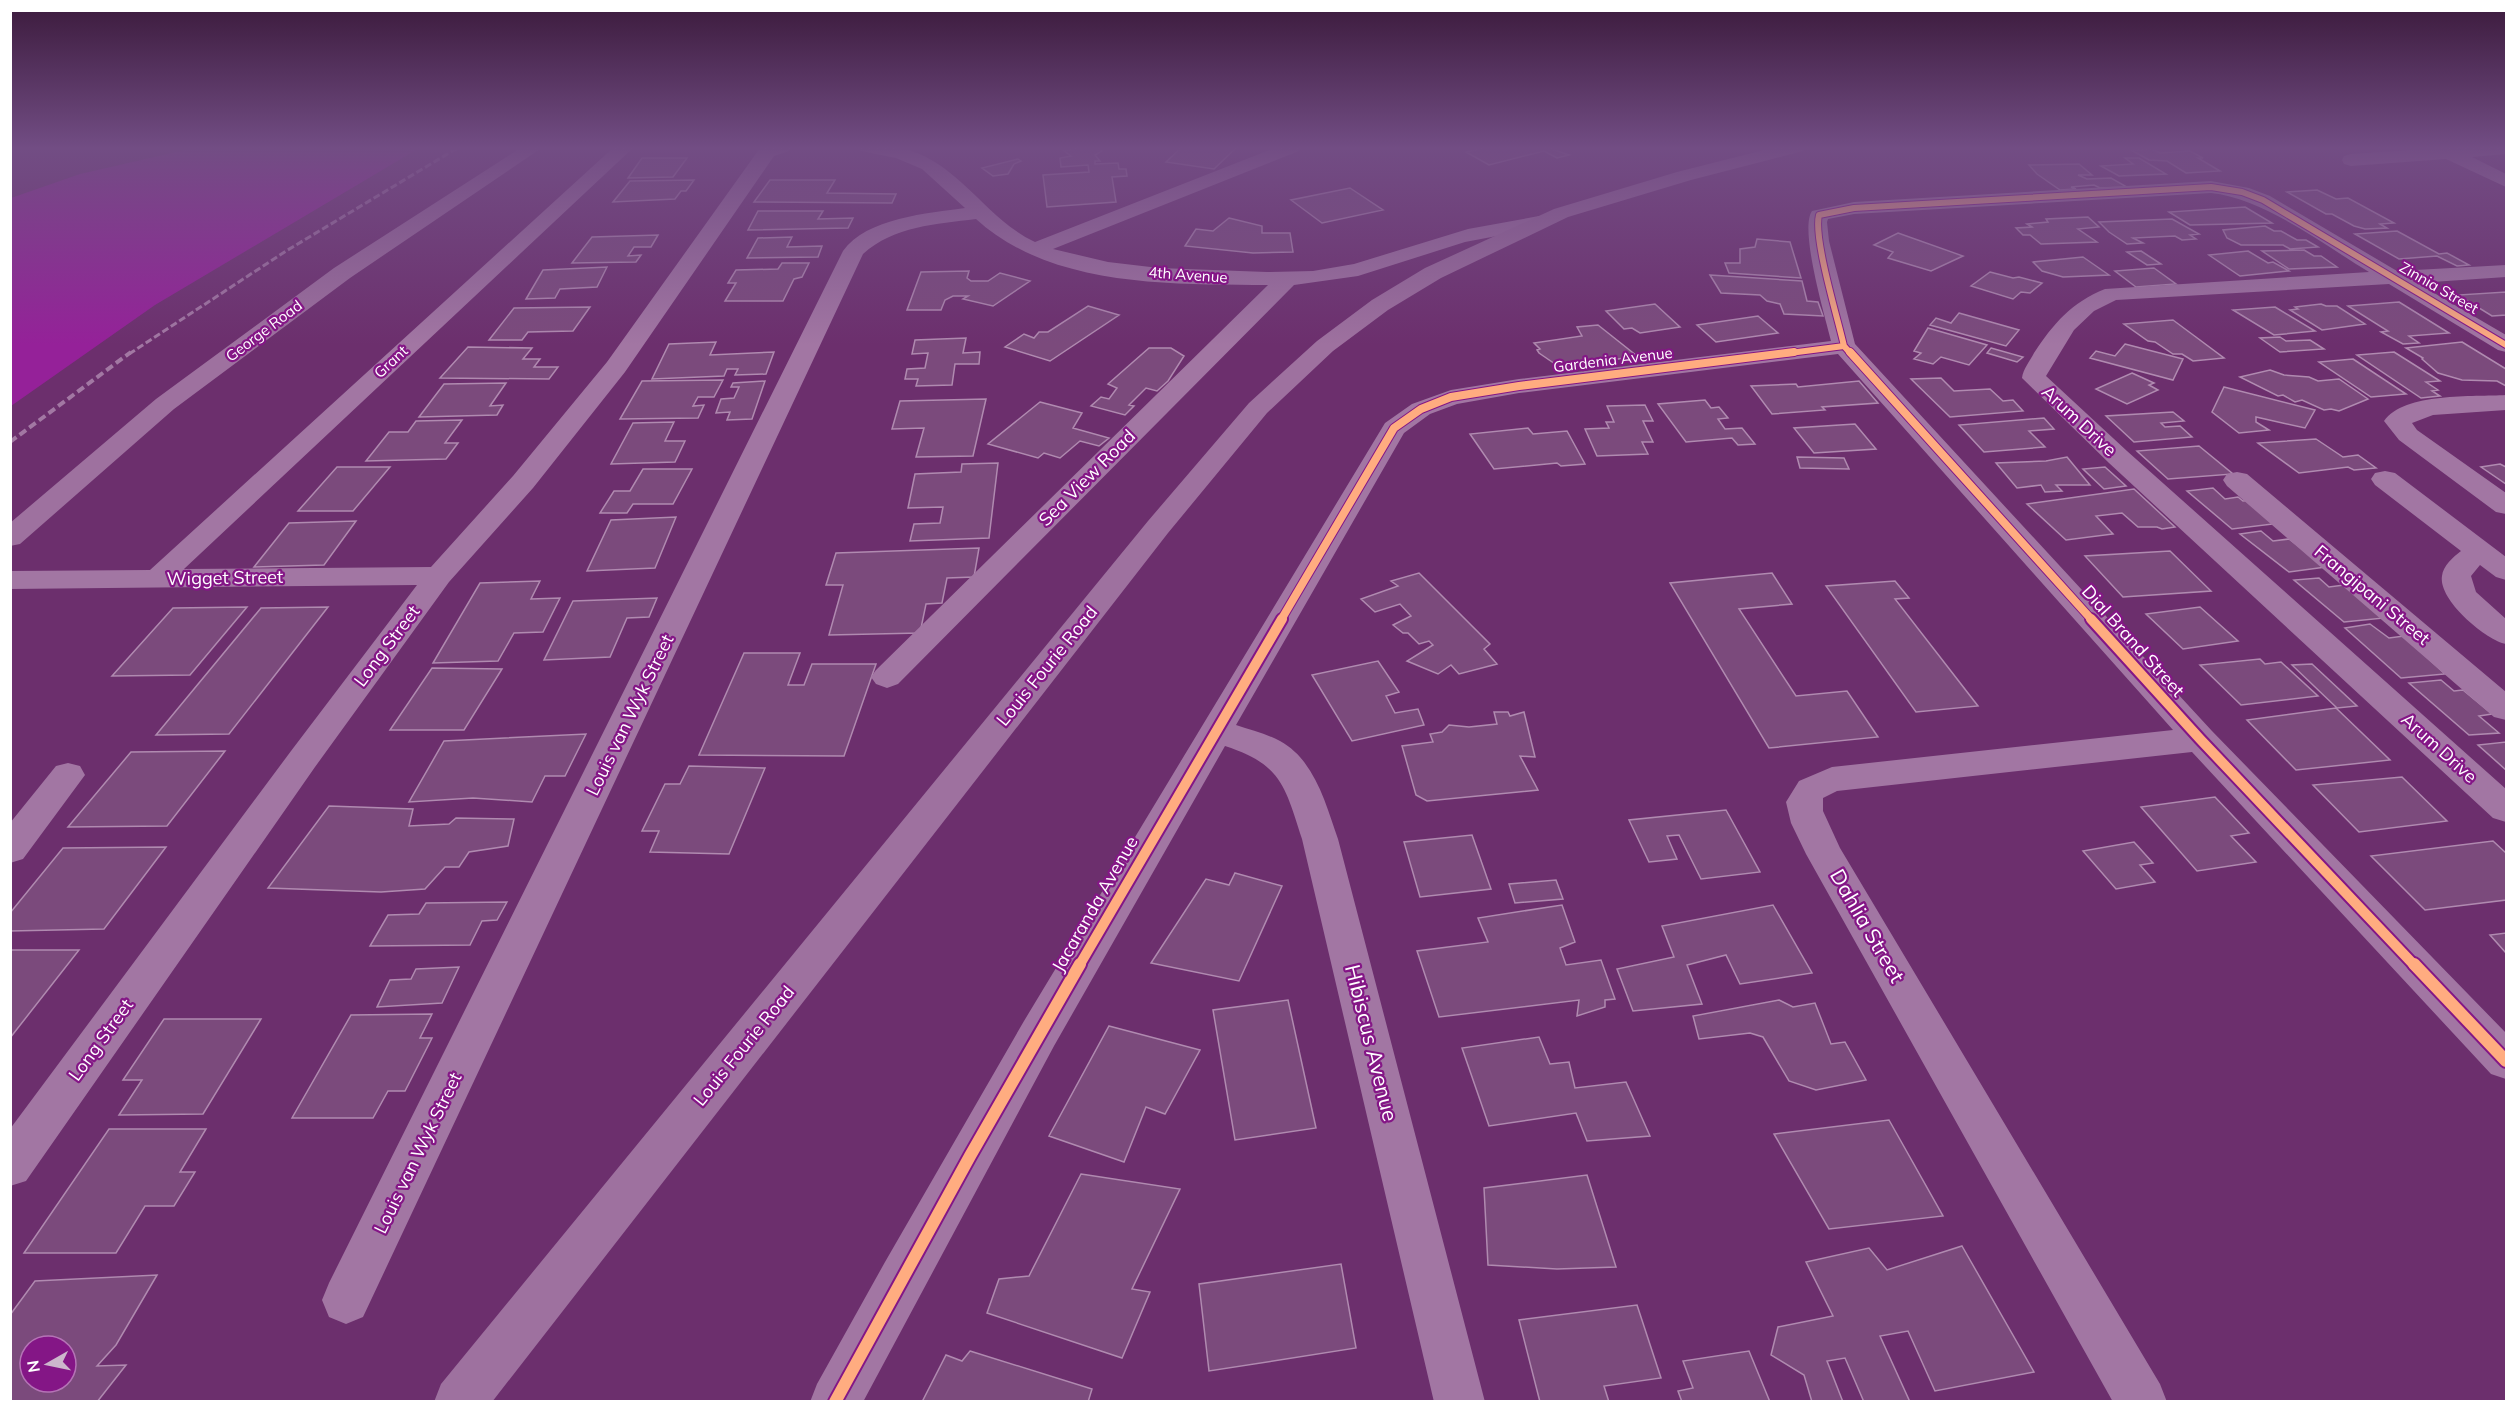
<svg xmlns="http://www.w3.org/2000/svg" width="2517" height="1412" font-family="Mulish,sans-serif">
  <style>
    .green { fill: #952199 }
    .building { fill: #7b4a7c; stroke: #b08ab0; stroke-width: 1.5; fill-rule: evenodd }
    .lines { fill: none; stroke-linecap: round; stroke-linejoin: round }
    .street { fill: #a276a3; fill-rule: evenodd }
    .secondary { fill: #9e719f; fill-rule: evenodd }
    .rail-far1 { stroke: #a278a3; stroke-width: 3; stroke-dasharray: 7 3; stroke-linecap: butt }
    .rail { stroke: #a278a3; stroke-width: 4; stroke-dasharray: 8 4; stroke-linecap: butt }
    .cycleway-far3-casing { stroke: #841686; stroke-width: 8 }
    .cycleway-far2-casing { stroke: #841686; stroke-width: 10 }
    .cycleway-far1-casing { stroke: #841686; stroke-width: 14 }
    .cycleway-casing { stroke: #841686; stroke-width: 16 }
    .cycleway-far3 { stroke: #ffac80; stroke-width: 6 }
    .cycleway-far2 { stroke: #ffac80; stroke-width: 8 }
    .cycleway-far1 { stroke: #ffac80; stroke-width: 10 }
    .cycleway { stroke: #ffac80; stroke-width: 12 }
    .labels { text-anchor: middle; stroke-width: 4.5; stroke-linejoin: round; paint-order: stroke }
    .far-street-label { font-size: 15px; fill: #fff; stroke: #841686 }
    .street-label { font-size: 18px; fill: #fff; stroke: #841686 }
    .near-street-label { font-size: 21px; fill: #fff; stroke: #841686 }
  </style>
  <rect width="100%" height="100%" fill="#6c2f6d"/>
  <!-- green -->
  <path class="green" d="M198,147H421L155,305L11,406V198L80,174Z"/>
  <!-- building -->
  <path class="building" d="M1083,147H1096L1102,151L1095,155L1100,161H1095V164L1118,163L1119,169H1126L1127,176L1112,177L1116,202L1047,207L1043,175L1089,172L1088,165L1061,167L1060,158L1071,156L1064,151Z
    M1182,147H1237L1214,169L1166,162Z
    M1489,147H1546L1569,155L1557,158L1544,151L1489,165L1466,152Z
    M2152,149L2160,153L2190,151L2203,158H2198L2220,171L2186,173L2167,161L2149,160L2131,150Z
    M642,158H687L673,177L628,178Z
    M2125,158H2139L2166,174L2119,176L2101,166L2133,164Z
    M1018,159L1021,161L1014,164L1008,174L993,176L982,168Z
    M2079,164L2092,175H2078L2087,179L2111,178L2127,187L2100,188L2094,185L2071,187L2076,189L2060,190L2037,174L2029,165Z
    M694,180L686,191H681L675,199L613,202L630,181Z
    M770,180H835L827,193L896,194L892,203L754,202Z
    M1350,188L1383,210L1322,223L1291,200Z
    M2317,190L2336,199L2348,198L2394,223L2380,224L2387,228L2365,229L2354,226L2332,214H2326L2287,192Z
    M2245,207L2272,223L2190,225L2169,212Z
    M758,211H823L818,219L853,218L848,228L748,230Z
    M2088,217L2099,227L2078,229L2097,242L2041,244L2030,235H2023L2016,228L2032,227L2027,224L2048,222L2046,219Z
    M1229,218L1262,226V233H1290L1293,252L1253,253L1185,246L1196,229L1213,231Z
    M2172,219L2199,234L2190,235L2196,239L2182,240L2175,236L2133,238L2143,243L2127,244L2109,232L2099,222Z
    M2265,226L2274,231H2281L2297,240H2306L2318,247L2290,249L2283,245H2241L2227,238L2223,230Z
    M2397,231L2439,254L2447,253L2469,265L2457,266L2437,256L2399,259L2355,234Z
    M1898,233L1963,256L1931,271L1888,258L1893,252L1874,245Z
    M658,235L651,247H634L628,256L641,255L636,262L572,263L592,237Z
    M792,237L787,247L822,246L818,257L747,258L758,238Z
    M1757,239L1790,242L1801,278L1729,273L1725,263H1740V249L1755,247Z
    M2304,250L2314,256H2321L2337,267L2289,269L2262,251Z
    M2141,251L2161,264L2147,265L2127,252Z
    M2248,251L2268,263L2273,262L2289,271L2240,276L2209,255Z
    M2083,257L2109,275L2063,277L2042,271L2033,262Z
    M782,263H809L802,277L794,279L783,301H725L736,283H728L736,270L778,269Z
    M607,267L597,287L560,289L555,298L526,299L543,270Z
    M2154,268L2176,284L2136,287L2115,271Z
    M969,271L967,278L971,281H988L1000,273L1030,281L993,306L963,299L968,296H953L945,300L941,310H907L921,272Z
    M1990,272L2013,278L2019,277L2042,283L2030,293L2021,292L2013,299L1971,286Z
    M1710,275L1802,281L1807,301L1818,302L1823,316L1784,314L1780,304L1767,301L1760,295L1721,293Z
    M2506,292V315L2492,316L2458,295Z
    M2399,302L2449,333L2409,336L2419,343L2403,344L2381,332L2388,331L2348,306Z
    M1655,304L1680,327L1640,333L1632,328L1624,329L1606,311Z
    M2321,304L2326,306H2337L2365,324L2322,330L2290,310L2298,309L2295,307Z
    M1088,306L1119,315L1050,361L1005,347L1024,334L1034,338L1039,332H1048Z
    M590,307L573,331L528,332L522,340H489L514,308Z
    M2275,307L2315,331L2274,335L2233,310Z
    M1959,313L2019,330L2006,346L1930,325L1936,318L1951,323Z
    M1758,316L1778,333L1716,342L1697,325Z
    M2173,320L2224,358L2193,361L2182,354H2173L2155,342L2148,341L2124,324Z
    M1598,325L1637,356L1561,368L1539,353L1537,350L1540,349L1534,343L1582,336L1577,327Z
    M1928,328L1987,345L1969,365L1941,357L1933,364L1914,359L1921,353L1914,351Z
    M2280,337L2286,341L2310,340L2324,349L2280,352L2260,338Z
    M966,338L963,353L980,352L979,364H955L952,385L916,386L918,379H905L907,369L925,368L928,353L912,354L915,340Z
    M716,342L710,355L774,352L766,374L735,375L738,369H727L724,376L652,379L669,344Z
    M2462,342L2506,369V386L2497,381L2462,380L2438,373L2422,359L2423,358L2406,348Z
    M2125,344L2183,359L2173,380L2090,358L2096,351L2115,356Z
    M468,347L532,348L523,359H540L534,367H558L549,379L440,378Z
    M1149,348H1171L1184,356L1168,381L1157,391L1146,388L1129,405L1134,406L1125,415L1091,406L1101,397L1109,399L1117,388L1108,384Z
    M1991,348L2023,357L2017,362L1987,353Z
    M2394,352L2440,381L2426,382L2438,390L2432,391L2440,396L2421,398L2357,355Z
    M2353,359L2406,394L2371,397L2319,362Z
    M2270,370L2284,375L2309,377L2318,381L2339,379L2368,399L2339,411L2331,409L2324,410L2302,400L2295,402L2283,395L2278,396L2240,377Z
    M2132,373L2154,383L2149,385L2158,390L2127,404L2096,389Z
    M1941,378L1954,391L1990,389L2003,401L2013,400L2023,411L1950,417L1911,379Z
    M723,380L714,397H698L693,406L704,405L698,418L620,419L642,381Z
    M765,381L752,419L727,420L730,412L716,413L721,399L734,398L739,387H731L733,383Z
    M1859,381L1878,403L1822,407L1825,410L1772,414L1751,386L1796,384L1798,387Z
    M506,383L490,406L503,405L497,415L419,417L444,384Z
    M2224,387L2315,410L2305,428L2256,417V422L2269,430L2239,433L2212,412Z
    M986,399L973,456L916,457L924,428L892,429L900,401Z
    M1705,400L1711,408L1719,407L1728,418L1718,419L1725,429L1742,428L1755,444L1738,445L1732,438L1686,442L1658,404Z
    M1040,402L1082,413L1073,428L1109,438L1099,446L1080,441L1060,458L1044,453L1038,458L988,444Z
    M1645,405L1653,421H1643L1653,442H1642L1648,454L1597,456L1585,429L1609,428L1606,422H1614L1607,406Z
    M2173,412L2184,421L2161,423L2165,427L2180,426L2192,437L2134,442L2106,416Z
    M2044,418L2054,429L2029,431L2045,447L1984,452L1959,425Z
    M462,420L445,443H458L446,459L366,461L389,432H408L416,421Z
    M674,422L665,441H685L675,462L611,464L633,423Z
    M1855,424L1876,449L1814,453L1794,428Z
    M1528,428L1533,434L1567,431L1585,464L1561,466L1557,463L1494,469L1470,434Z
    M2316,439L2343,457L2358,455L2376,468L2354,470L2348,467L2299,473L2258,443Z
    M2199,446L2233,474L2168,479L2137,451Z
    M1797,457L1844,458L1849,469L1800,468Z
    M2067,457L2090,485H2056L2062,491L2045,492L2041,485L2017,488L1996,463L2046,461Z
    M998,463L989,538L910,541L914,524L940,523L943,507L908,508L915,474L961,472L962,464Z
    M2500,464L2506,467V484L2481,467Z
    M337,467H390L353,511H298Z
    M2105,467L2126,486L2104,489L2083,469Z
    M643,469H692L673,504H633L627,513H600L614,491H630Z
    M2213,488L2225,499L2238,497L2243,501L2253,500L2273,524L2232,529L2187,491Z
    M2134,489L2175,527L2162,529L2157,527H2138L2122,513L2096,516L2113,534L2066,540L2027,504Z
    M676,517L655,568L587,571L611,520Z
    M356,521L324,565L254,567L289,523Z
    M2261,531L2273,541L2289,539L2326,567L2289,572L2240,534Z
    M979,548L974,577L947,578L942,603L926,604L920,633L829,635L843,585H826L836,553Z
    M2170,551L2211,591L2123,597L2085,556Z
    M1419,573L1490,644L1484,649L1497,664L1459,674L1451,665L1438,674L1407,661L1433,645L1429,641L1419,644L1408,633H1403L1393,625L1411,616L1400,604L1375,612L1361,599L1398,586L1391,581Z
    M1772,573L1792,604L1739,609L1796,696L1847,691L1878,737L1769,748L1670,583Z
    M2319,578L2329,587L2344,585L2384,618L2344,622L2294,580Z
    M540,581L531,599L560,598L543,632L514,633L498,661L433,663L480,583Z
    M1895,581L1909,598L1895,599L1978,706L1916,712L1826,586Z
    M657,598L649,617L627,618L610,657L544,660L573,601Z
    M247,607L190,675L112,676L173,608Z
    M328,607L229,734L156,735L261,608Z
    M2200,607L2238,641L2183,649L2146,614Z
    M2370,624L2389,638L2404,636L2445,674L2401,678L2345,628Z
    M744,653H800L788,685H804L812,664H876L844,756L699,755Z
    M2260,659L2265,664L2281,662L2318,696L2241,705L2200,665Z
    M1378,661L1399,692L1386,696L1395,713L1418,709L1424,725L1352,741L1312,675Z
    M2312,664L2357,706L2337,708L2292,665Z
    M432,668L502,669L464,730H390Z
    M2441,680L2454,691L2463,690L2492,714L2479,716L2499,733L2469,735L2409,683Z
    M2336,708L2390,760L2296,770L2247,720Z
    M1494,712H1508L1510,716L1524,712L1535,757L1520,756L1538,790L1427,801L1416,795L1402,746L1433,742L1430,734L1442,732L1449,725L1469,727L1497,724Z
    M586,734L565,776H545L532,802L473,798L409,802L444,741Z
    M2506,742V770L2478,745Z
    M225,751L167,826L68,827L131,752Z
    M689,766L765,768L729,854L650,852L659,831H642L665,784H680Z
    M2402,777L2447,821L2359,832L2313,785Z
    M2215,797L2249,833L2231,836L2256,862L2197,871L2141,807Z
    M329,806L413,809L409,826L449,824L456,818L514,819L508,846L469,852L459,867H445L425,889L381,892L268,888Z
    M1726,810L1760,872L1701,879L1679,835L1667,836L1677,859L1649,862L1629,820Z
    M1472,835L1491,889L1420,897L1404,842Z
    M2493,841L2506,853V900L2425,910L2371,856Z
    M2134,842L2153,863L2140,865L2155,882L2116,889L2083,851Z
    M166,847L104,929L10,931V913L63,848Z
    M1235,873L1282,886L1239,981L1151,963L1206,879L1229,885Z
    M1556,880L1563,899L1515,903L1509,884Z
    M507,902L497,920L482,921L470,945L370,946L388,915L419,914L426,903Z
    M1562,905L1575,942L1560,948L1566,965L1601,960L1615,999L1605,1000V1007L1577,1016L1579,1000L1439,1017L1417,951L1488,942L1478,918Z
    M1773,905L1812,973L1740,984L1726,955L1687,965L1702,1004L1633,1011L1617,969L1674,957L1662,926Z
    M2506,933V953L2490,935Z
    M10,950H79L10,1038Z
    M459,967L442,1003L377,1007L390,980L411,979L416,969Z
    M1288,1000L1316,1128L1235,1140L1213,1010Z
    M1779,1000L1793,1007L1815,1003L1831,1044L1845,1042L1866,1080L1816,1090L1789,1081L1763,1037L1750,1033L1699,1039L1693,1016Z
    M432,1014L420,1038H432L405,1091H388L373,1118H292L351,1015Z
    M164,1019H261L203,1114L119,1115L142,1080H123Z
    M1109,1026L1200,1050L1165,1114L1146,1107L1124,1162L1049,1136Z
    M1539,1037L1550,1064L1569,1062L1575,1088L1626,1082L1650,1136L1587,1141L1576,1113L1489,1126L1462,1048Z
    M1889,1120L1943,1216L1829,1229L1774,1134Z
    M109,1129H206L180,1172H195L174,1206H145L116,1253H24Z
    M1081,1174L1180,1189L1132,1289L1150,1292L1122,1358L987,1313L999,1279L1029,1276Z
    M1587,1175L1616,1267L1557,1269L1488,1265L1484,1188Z
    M1962,1246L2034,1372L1935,1391L1908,1331L1880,1336L1910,1402H1864L1845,1358L1827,1361L1843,1402H1812L1804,1375L1771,1355L1778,1327L1833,1316L1806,1262L1869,1248L1887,1270Z
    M1341,1264L1356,1348L1209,1371L1199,1284Z
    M157,1275L116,1345L97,1366L126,1365L97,1402H10V1315L35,1281ZM30,1346H66V1382H30Z
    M1637,1305L1661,1378L1604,1386L1609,1402H1540L1519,1320Z
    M970,1351L1092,1389L1088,1402H922L946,1355L962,1361Z
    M1749,1351L1770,1402H1682L1678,1391L1693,1388L1683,1361Z"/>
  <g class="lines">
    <!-- street -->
    <path class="street" d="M614,147H634L184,569L431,567L513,476L607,362L760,148L792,147L789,151L774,156L625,372L533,488L449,582L315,767L26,1181L10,1186V1129L291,751L417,585L10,589V571L150,570Z
      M858,147C871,147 887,145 900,148C957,159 984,218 1035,242L1277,147H1302L1299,151L1053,249L1108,262L1159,268L1267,272L1313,271L1354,264L1468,229L1539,216L1546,218L1549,222L1546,226L1539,228L1465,242L1358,276L1294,285L898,684L887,688L876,684L871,677L876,670L1268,285C1171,284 1052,288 976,219C936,224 894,226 863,254L363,1317L346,1324L329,1317L322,1300L329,1283L843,251C866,218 929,213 965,208L922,169L896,158L861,151Z
      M2458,147H2506V154L2472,157L2506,174V187L2446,159L2351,166L2344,164L2342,160L2344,156L2351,154Z
      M2211,181L2249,188L2270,196L2397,271L2506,265V277L2417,283L2506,335V352L2498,350L2389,284L2116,300L2094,311L2074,330L2046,376L2127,451L2506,789V822L2493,818L2109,463L2022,378C2023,369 2030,361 2034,353C2053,324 2072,302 2105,289L2369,272C2324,245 2263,198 2211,193L1854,214L1828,219L1827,222L1829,241L1855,344L2212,731L2506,1033V1079L2491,1074L2192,752L1837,791L1823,798V811L1840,848L2160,1384L2167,1402H2113L1806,854L1791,823L1786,802L1799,781L1832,767L2173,730L1838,354L1519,393L1457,404L1430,414L1404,433L1236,725C1251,730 1267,734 1280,741C1315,760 1326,805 1338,839L1485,1402H1434L1302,839C1285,786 1281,764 1225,746L1054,1046L863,1402H810L817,1384L885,1262L1024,1021L1385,423L1412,404L1451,390L1519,379L1831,341C1825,316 1799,229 1812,211L1854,202Z
      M2506,395V410L2433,415L2412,423L2417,430L2506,493V514L2496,512L2399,440L2384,421C2404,392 2474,397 2506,395Z
      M2385,471L2395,473L2506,557V580L2496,577L2480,565L2471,576L2476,592L2506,619V644C2486,640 2438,600 2442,576C2443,566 2453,557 2461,551L2375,485L2371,479L2375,473Z
      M2237,472L2247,474L2506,692V720L2494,717L2227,486L2223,480L2227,474Z
      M68,763L80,766L85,775L23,859L10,863V823L56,766Z"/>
    <!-- secondary -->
    <path class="secondary" d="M522,147H543L350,278L174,409L20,544L10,546V523L156,399L334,268Z
      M1776,147H1806L1803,151L1691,180L1568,217L1441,278L1388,310L1333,351L1267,413L1168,533L492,1402H434L441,1384L1148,521L1249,403L1317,341L1372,300L1425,268L1554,209L1677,172Z"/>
    <!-- rail-far1 -->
    <path class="rail-far1" d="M129,354L286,251L459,147"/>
    <!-- rail -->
    <path class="rail" d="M10,442L131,352"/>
    <!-- cycleway-far3 casing -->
    <g class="cycleway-far3-casing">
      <path id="cycleway-far3" d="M1782,354L1844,346
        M1851,354L1844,346C1838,319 1813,238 1819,215L1854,208L2211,187L2242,192L2263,200L2506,345"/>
    </g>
    <!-- cycleway-far2 casing -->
    <g class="cycleway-far2-casing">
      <path id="cycleway-far2" d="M1850,352L2092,620
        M1281,620L1394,428L1421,409L1451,397L1519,386L1794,352"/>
    </g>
    <!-- cycleway-far1 casing -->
    <g class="cycleway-far1-casing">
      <path id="cycleway-far1" d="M2091,619L2200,739L2415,966
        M1079,966L1282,619"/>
    </g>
    <!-- cycleway casing -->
    <g class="cycleway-casing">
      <path id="cycleway" d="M2414,964L2506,1061
        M835,1402L970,1156L1080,964"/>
    </g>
    <!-- cycleway-far3 -->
    <use href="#cycleway-far3" class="cycleway-far3"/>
    <!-- cycleway-far2 -->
    <use href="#cycleway-far2" class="cycleway-far2"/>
    <!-- cycleway-far1 -->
    <use href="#cycleway-far1" class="cycleway-far1"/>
    <!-- cycleway -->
    <use href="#cycleway" class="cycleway"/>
  </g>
  <!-- sky -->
  <linearGradient id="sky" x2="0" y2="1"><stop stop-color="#3b1a3c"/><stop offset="0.43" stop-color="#724d84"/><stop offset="1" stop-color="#724d84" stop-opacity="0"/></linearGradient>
  <rect width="2517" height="345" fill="url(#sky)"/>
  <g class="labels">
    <!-- far-street labels -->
    <g class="far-street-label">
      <text transform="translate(1188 275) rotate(4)" y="5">4th Avenue</text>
      <text transform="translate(2439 288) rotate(30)" y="5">Zinnia Street</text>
      <text transform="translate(264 331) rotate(-37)" y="5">George Road</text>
      <text transform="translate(1613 360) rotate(-7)" y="5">Gardenia Avenue</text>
      <text transform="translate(391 362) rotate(-43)" y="5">Grant</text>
    </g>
    <!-- street labels -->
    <g class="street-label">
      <text transform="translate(2079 421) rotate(43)" y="6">Arum Drive</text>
      <text transform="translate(1087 478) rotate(-45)" y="6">Sea View Road</text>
      <text transform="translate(225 578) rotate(-1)" y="6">Wigget Street</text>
      <text transform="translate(2372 595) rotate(40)" y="6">Frangipani Street</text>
      <text transform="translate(2133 641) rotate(48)" y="6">Dial Brand Street</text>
      <text transform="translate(387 646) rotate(-53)" y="6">Long Street</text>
      <text transform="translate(1047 666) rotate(-51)" y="6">Louis Fourie Road</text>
      <text transform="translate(630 715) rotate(-64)" y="6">Louis van Wyk Street</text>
      <text transform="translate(2439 748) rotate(42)" y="6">Arum Drive</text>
      <text transform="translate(1095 904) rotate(-60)" y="6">Jacaranda Avenue</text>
      <text transform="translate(101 1040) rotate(-54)" y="6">Long Street</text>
      <text transform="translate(744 1046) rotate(-51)" y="6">Louis Fourie Road</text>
      <text transform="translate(418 1153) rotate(-64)" y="6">Louis van Wyk Street</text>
    </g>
    <!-- near-street labels -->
    <g class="near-street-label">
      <text transform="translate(1867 926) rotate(60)" y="7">Dahlia Street</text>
      <text transform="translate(1371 1043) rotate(76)" y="7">Hibiscus Avenue</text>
    </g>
  </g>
  <!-- border -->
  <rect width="2517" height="1412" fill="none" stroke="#ffffff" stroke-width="24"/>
  <!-- north arrow -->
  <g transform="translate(48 1364) rotate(261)"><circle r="28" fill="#841686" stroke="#b573b6" stroke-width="1.5"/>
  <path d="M0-4.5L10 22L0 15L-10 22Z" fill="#ccb6cc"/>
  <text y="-9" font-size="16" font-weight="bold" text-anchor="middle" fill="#ffffff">N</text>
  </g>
</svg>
